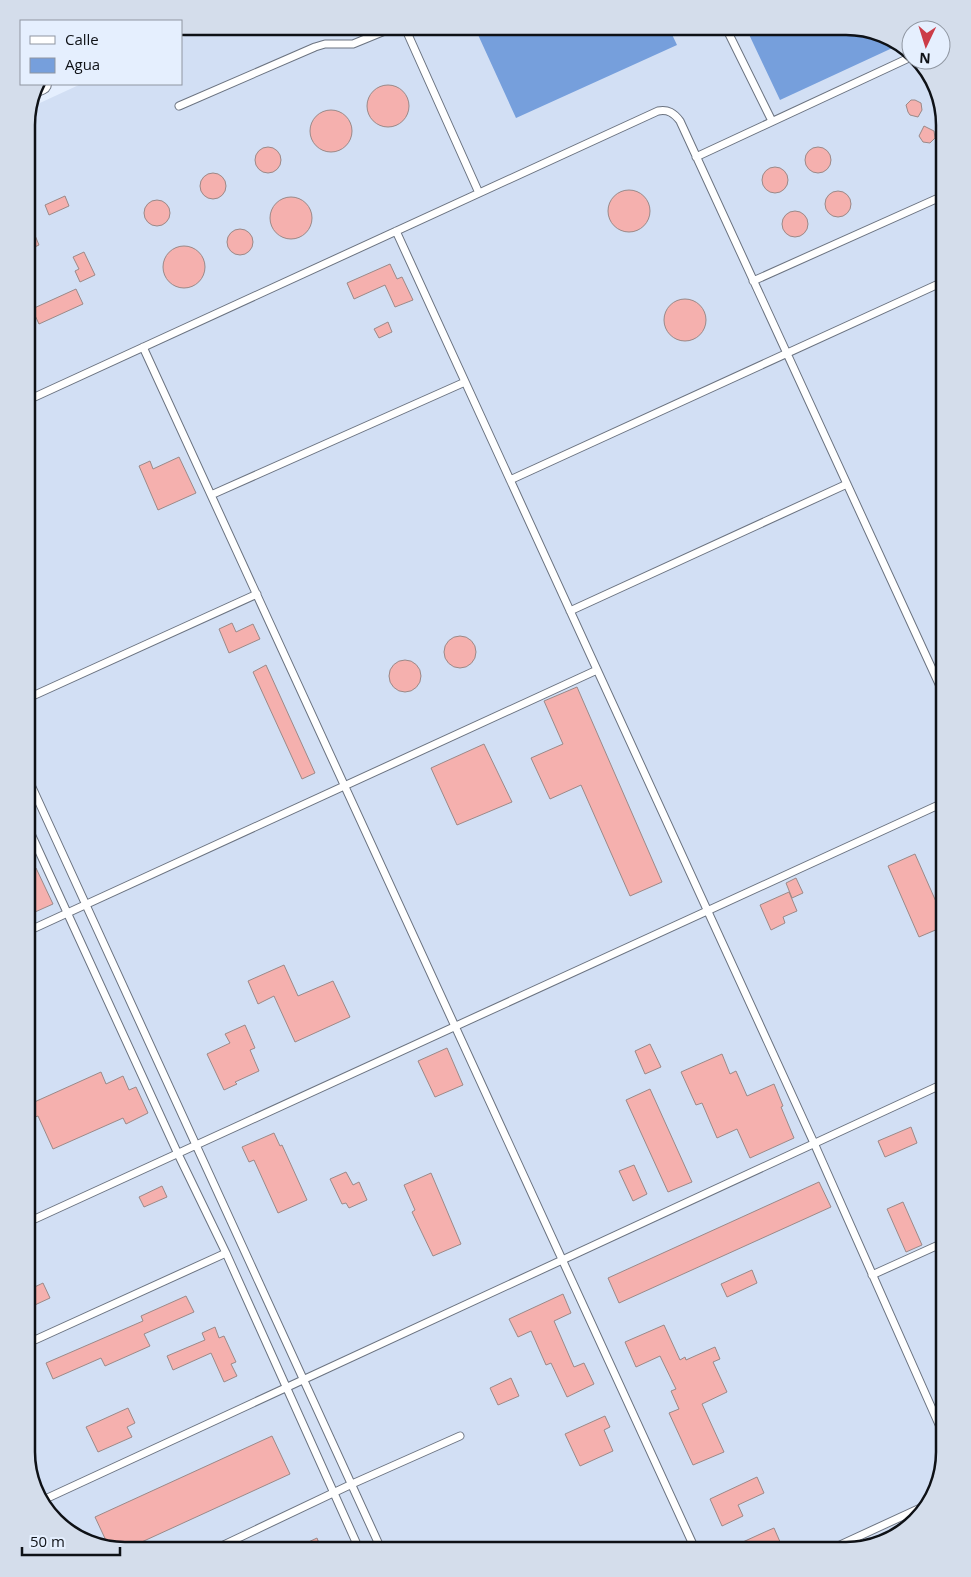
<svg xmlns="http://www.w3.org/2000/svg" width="971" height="1577" font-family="'Open Sans',sans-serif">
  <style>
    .built { fill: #d2dff4 }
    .water { fill: #769fdc }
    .building { fill: #f5b0ae; stroke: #9b8988 }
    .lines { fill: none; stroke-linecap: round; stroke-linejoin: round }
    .lane-casing { stroke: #6b7380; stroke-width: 9 }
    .secondary-casing { stroke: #6b7380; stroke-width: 22 }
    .lane { stroke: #fff; stroke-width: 7 }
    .secondary { stroke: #fff; stroke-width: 20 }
    .rim { fill: none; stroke: #0e1116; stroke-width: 2.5 }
  </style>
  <rect width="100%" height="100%" fill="#e5effe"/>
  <!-- built -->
  <path class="built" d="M207,26H853L901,43L911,54V60H916L934,81L945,125V1452L931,1502L890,1540L846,1551H119L70,1534L37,1496L26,1452V119L29,108L81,84H181V38Z"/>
  <!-- water -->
  <path class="water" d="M474,26H668L677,45L516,118Z
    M745,26H853L901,44L780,100Z"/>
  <!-- building -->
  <path class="building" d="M367 106a21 21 0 1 1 42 0a21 21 0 1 1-42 0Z
    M911,100H915L921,103L922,110L918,117L910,115L908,112L906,105Z
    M310 131a21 21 0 1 1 42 0a21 21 0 1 1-42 0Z
    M924,126L934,131L935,138L930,143L923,142L919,136Z
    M255 160a13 13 0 1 1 26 0a13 13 0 1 1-26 0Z
    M805 160a13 13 0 1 1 26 0a13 13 0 1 1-26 0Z
    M762 180a13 13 0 1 1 26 0a13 13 0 1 1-26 0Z
    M200 186a13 13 0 1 1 26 0a13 13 0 1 1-26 0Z
    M608 211a21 21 0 1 1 42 0a21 21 0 1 1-42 0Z
    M825 204a13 13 0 1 1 26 0a13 13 0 1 1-26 0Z
    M65,196L69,206L49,215L45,205Z
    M270 218a21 21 0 1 1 42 0a21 21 0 1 1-42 0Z
    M144 213a13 13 0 1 1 26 0a13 13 0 1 1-26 0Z
    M782 224a13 13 0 1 1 26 0a13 13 0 1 1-26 0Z
    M227 242a13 13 0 1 1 26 0a13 13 0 1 1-26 0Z
    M34,233L39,245L26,251V236Z
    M163 267a21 21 0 1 1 42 0a21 21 0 1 1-42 0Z
    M84,252L95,275L80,282L75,271L79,269L73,257Z
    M390,264L397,279L402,277L413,300L395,307L385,285L354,299L347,283Z
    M76,289L83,304L39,324L32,309Z
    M664 320a21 21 0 1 1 42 0a21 21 0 1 1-42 0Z
    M388,322L392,332L379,338L374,329Z
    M179,457L196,493L158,510L139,466L150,461L153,469Z
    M232,623L236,632L253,624L260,639L229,653L219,629Z
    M444 652a16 16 0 1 1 32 0a16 16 0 1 1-32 0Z
    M389 676a16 16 0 1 1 32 0a16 16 0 1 1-32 0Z
    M266,665L315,773L302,779L253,672Z
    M577,687L662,882L630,896L581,785L550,799L531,758L563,744L544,701Z
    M484,744L512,802L457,825L431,768Z
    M915,854L945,922V926L919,937L888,866Z
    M36,868L53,904L35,912L26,892V872Z
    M796,878L803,893L792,898L786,883Z
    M789,892L797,911L783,917L785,923L771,930L760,905Z
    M284,965L298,996L333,981L350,1017L295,1042L274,996L258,1004L248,981Z
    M245,1025L255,1048L250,1050L259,1071L235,1082L237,1084L224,1090L207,1054L230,1043L225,1034Z
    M650,1044L661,1067L645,1074L635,1051Z
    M447,1048L463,1085L435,1097L418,1061Z
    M722,1054L730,1074L736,1071L747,1096L774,1084L783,1106L781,1107L794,1138L750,1158L737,1129L717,1138L702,1103L696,1105L681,1072Z
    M101,1072L106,1084L123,1076L129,1090L136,1087L148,1113L126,1124L123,1118L53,1149L38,1116L35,1117L30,1104Z
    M650,1089L692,1182L668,1192L626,1100Z
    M911,1127L917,1143L885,1157L878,1141Z
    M274,1133L280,1146L282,1145L307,1200L278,1213L254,1160L249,1162L242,1147Z
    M634,1165L647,1194L633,1201L619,1171Z
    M346,1172L353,1185L359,1182L367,1200L349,1208L346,1203L342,1204L330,1179Z
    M431,1173L461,1244L433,1256L412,1212L415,1210L404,1185Z
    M819,1182L831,1207L619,1303L608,1278Z
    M162,1186L167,1197L144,1207L139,1197Z
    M903,1202L922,1245L906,1252L887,1209Z
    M752,1270L757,1283L727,1297L721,1284Z
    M43,1283L50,1298L26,1309V1291Z
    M563,1294L571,1313L554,1321L574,1367L584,1363L594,1384L567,1397L551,1363L546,1365L531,1331L518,1337L509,1319Z
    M186,1296L194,1312L144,1334L150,1346L105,1366L101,1358L53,1379L46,1363L143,1321L141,1316Z
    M664,1325L680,1360L685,1357L686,1360L715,1347L720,1359L713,1362L727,1392L702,1404L724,1452L693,1465L669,1413L679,1409L671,1391L676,1389L660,1356L636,1367L625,1342Z
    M215,1327L219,1338L224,1336L236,1362L231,1364L237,1376L224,1382L211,1353L173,1370L167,1356L205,1340L202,1333Z
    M511,1378L519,1396L498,1405L490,1388Z
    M128,1408L135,1423L127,1427L132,1437L98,1452L86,1427Z
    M605,1416L610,1427L604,1430L613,1451L580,1466L565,1434Z
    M272,1436L290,1474L122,1551L109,1547L95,1517Z
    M757,1477L764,1493L738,1505L743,1516L722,1526L710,1499Z
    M774,1528L784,1551H723L767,1531Z
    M317,1538L322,1551H289Z"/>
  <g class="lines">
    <!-- lane casing -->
    <g class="lane-casing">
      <path id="lane" d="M398,26L406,30L479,193
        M725,26L772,121
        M179,106L315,47L325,44H353L397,26
        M696,157L911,57
        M396,231L814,1143L945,1438
        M753,281L945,195
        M143,347L696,1551
        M26,401L658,111C668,109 674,113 680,121L945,697
        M510,480L945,281
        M211,495L465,382
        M570,611L847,484
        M26,699L257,594
        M26,774L382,1551
        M26,823L178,1154L226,1253L360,1551
        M26,932L597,670
        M26,1223L945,802
        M872,1275L945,1242
        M26,1344L226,1253
        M41,1501L945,1083
        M211,1551L352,1484L460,1436
        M827,1551L929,1504"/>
    </g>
    <!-- secondary casing -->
    <g class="secondary-casing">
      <path id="secondary" d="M34,87L41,84"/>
    </g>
    <!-- lane -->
    <use href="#lane" class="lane"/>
    <!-- secondary -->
    <use href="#secondary" class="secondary"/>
  </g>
  <!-- crop -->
  <path d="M0 0H971V1577H0ZM125 35H846A90 90 0 0 1 936 125V1452A90 90 0 0 1 846 1542H125A90 90 0 0 1 35 1452V125A90 90 0 0 1 125 35Z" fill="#d4ddeb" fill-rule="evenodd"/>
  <path class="rim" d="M125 35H846A90 90 0 0 1 936 125V1452A90 90 0 0 1 846 1542H125A90 90 0 0 1 35 1452V125A90 90 0 0 1 125 35Z"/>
  <!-- legend -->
  <rect x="20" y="20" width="162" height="65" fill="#e5effe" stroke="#8f96a1"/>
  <rect x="30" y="36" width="25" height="8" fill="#ffffff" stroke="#8f96a1"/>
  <text x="65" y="45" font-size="15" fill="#0e1116">Calle</text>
  <rect x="30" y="58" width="25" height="15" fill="#769fdc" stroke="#8f96a1"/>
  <text x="65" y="70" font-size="15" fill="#0e1116">Agua</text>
  <!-- north arrow -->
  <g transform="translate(926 45) rotate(184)"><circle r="24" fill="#e5effe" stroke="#8f96a1"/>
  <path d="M0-4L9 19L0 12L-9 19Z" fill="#cc3c47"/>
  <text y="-8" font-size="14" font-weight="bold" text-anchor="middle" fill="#0e1116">N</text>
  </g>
  <!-- scale -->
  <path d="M22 1547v8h98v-8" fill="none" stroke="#0e1116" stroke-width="2.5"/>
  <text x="30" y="1547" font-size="15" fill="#0e1116" stroke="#e5effe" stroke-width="4" paint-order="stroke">50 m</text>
</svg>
